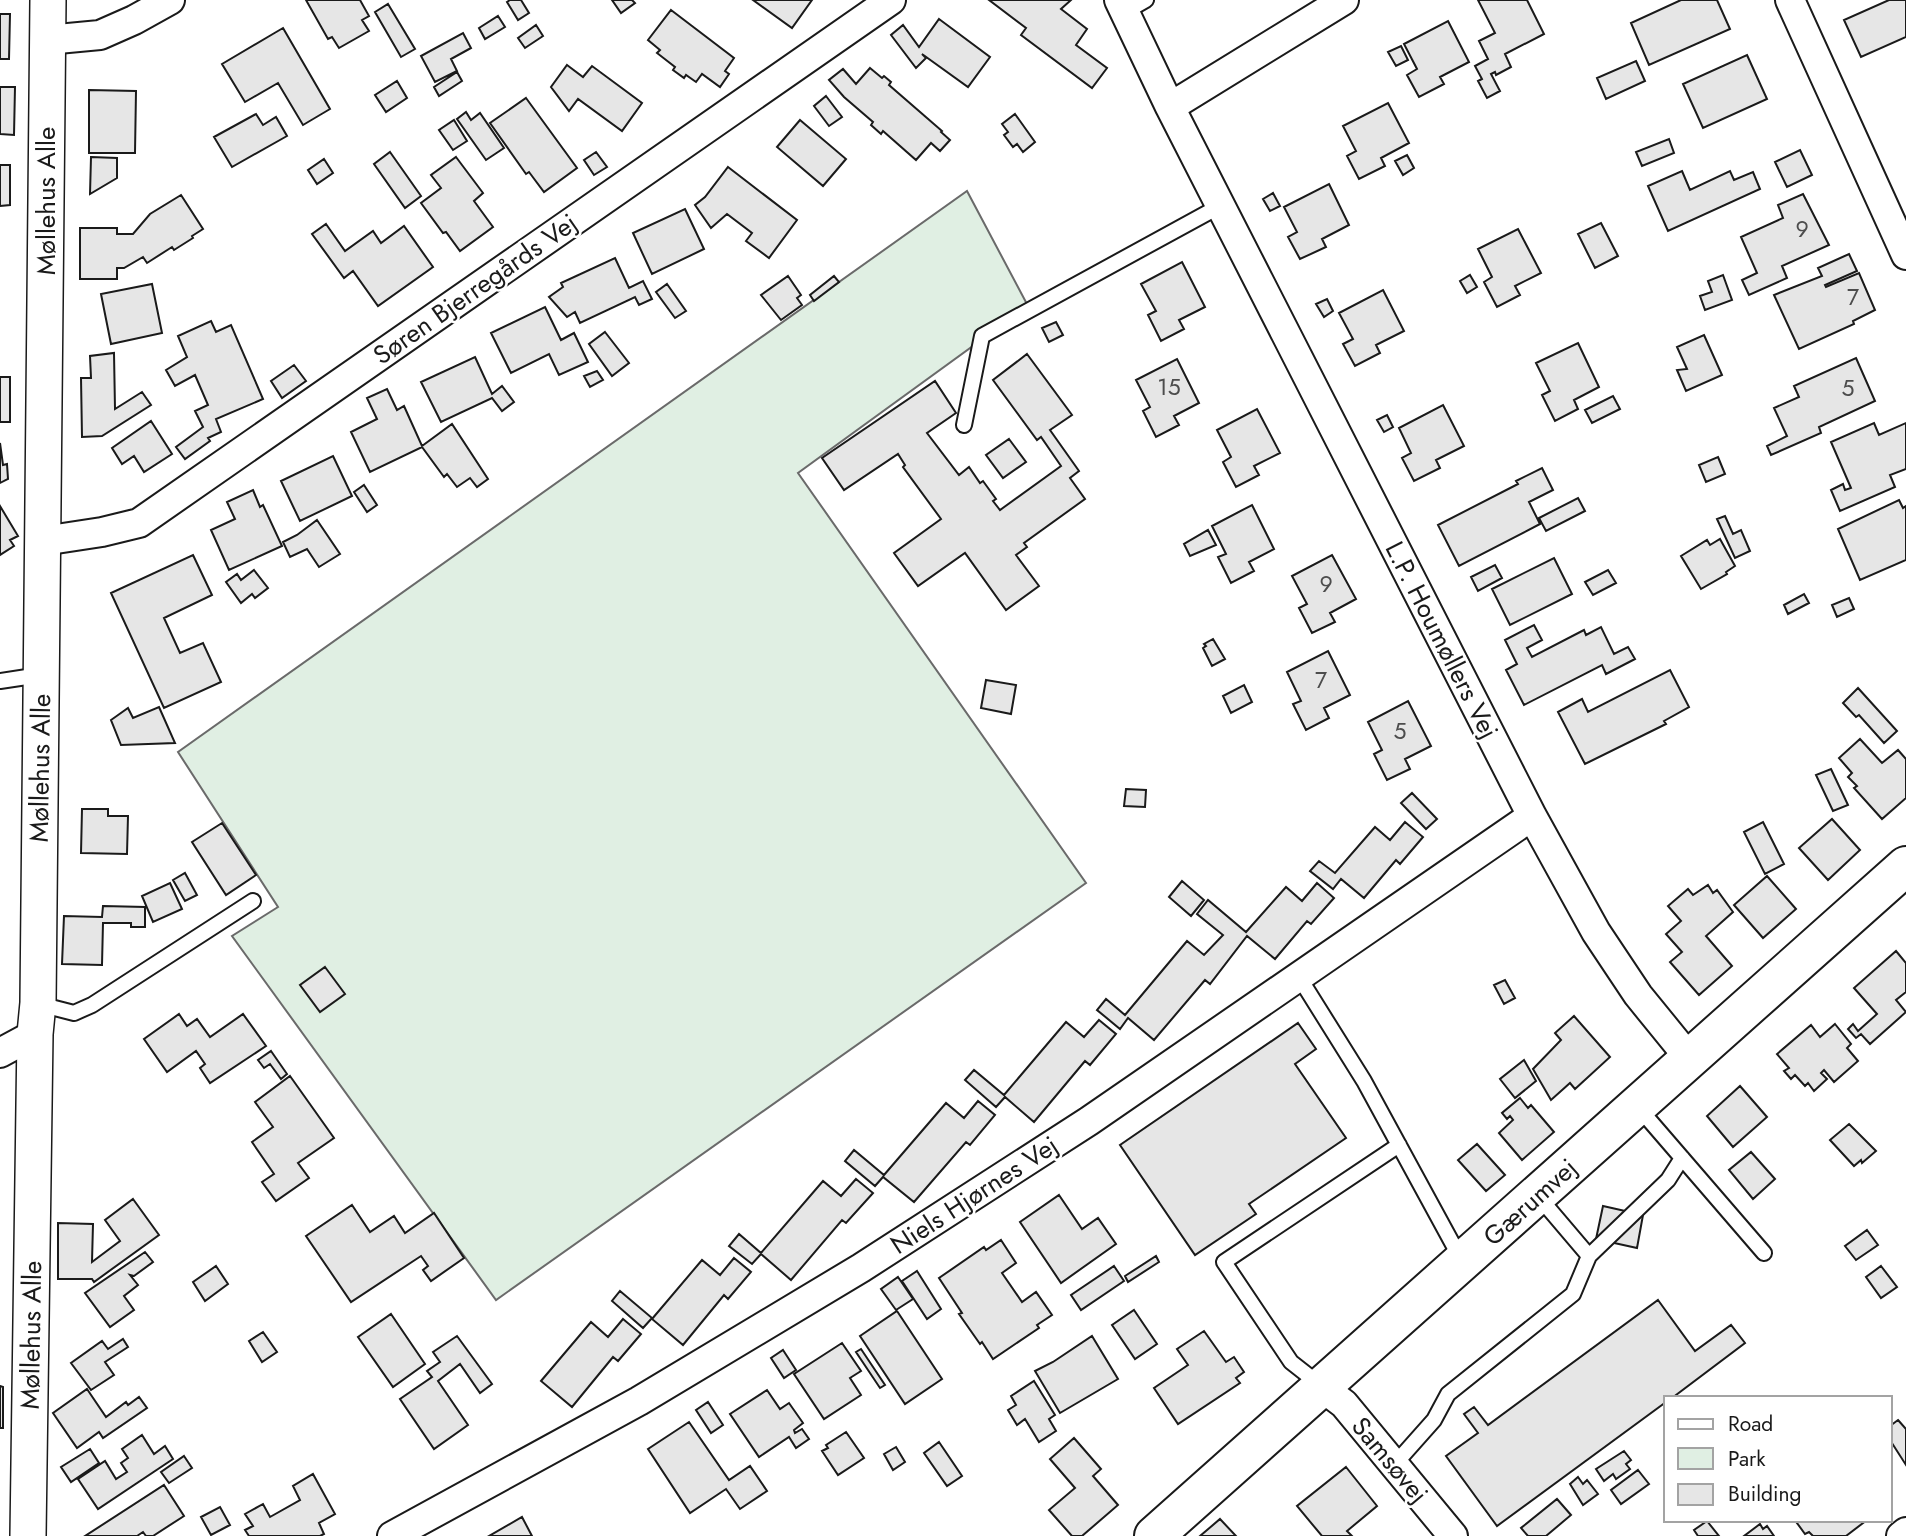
<svg xmlns="http://www.w3.org/2000/svg" width="1906" height="1536" font-family="Jost,sans-serif">
  <style>
    .green { fill: #e0efe3; stroke: #6a6a6a; stroke-width: 2 }
    .building { fill: #e6e6e6; stroke: #1a1a1a; stroke-width: 2 }
    .lines { fill: none; stroke-linecap: round; stroke-linejoin: round }
    .service-casing { stroke: #1a1a1a; stroke-width: 18 }
    .minor-casing { stroke: #1a1a1a; stroke-width: 32 }
    .tertiary-casing { stroke: #1a1a1a; stroke-width: 38 }
    .secondary-casing { stroke: #1a1a1a; stroke-width: 42 }
    .service { stroke: #fff; stroke-width: 14 }
    .minor { stroke: #fff; stroke-width: 28 }
    .tertiary { stroke: #fff; stroke-width: 35 }
    .secondary { stroke: #fff; stroke-width: 38 }
    .labels { text-anchor: middle; stroke-width: 5; stroke-linejoin: round; paint-order: stroke }
    .number-label { font-size: 23px; fill: #4d4d4d }
    .street-label { font-size: 26px; fill: #1a1a1a; stroke: #fff }
  </style>
  <rect width="100%" height="100%" fill="#fff"/>
  <!-- green -->
  <path class="green" d="M967,191L1028,306L798,473L1086,883L496,1300L232,936L278,907L178,752Z"/>
  <!-- building -->
  <path class="building" d="M306,0H360L369,16L362,20L369,31L339,48L332,37L328,39Z
    M510,0H521L529,13L518,20L507,2Z
    M612,0H632L635,3L621,13Z
    M753,0H812L792,28Z
    M989,0H1071L1061,9L1087,29L1076,45L1107,68L1092,88L1021,35L1026,28Z
    M1478,0H1527L1544,34L1505,54L1511,67L1496,75L1495,72L1491,74L1500,91L1487,98L1478,81L1482,79L1475,66L1488,59L1479,41L1495,33Z
    M1681,0H1717L1730,29L1649,65L1631,23Z
    M1889,0H1906V37L1861,57L1844,20Z
    M388,4L415,49L401,57L375,12Z
    M671,10L734,58L725,71L729,74L720,87L702,74L696,82L686,75L684,78L673,70L675,67L657,53L660,50L648,40Z
    M0,14H10L9,59H0Z
    M498,16L505,27L485,39L479,28Z
    M939,19L990,57L968,87L922,54L926,58L916,68L891,35L903,25L919,47Z
    M1448,21L1469,62L1440,77L1444,84L1419,97L1407,75L1417,69L1404,44Z
    M536,25L543,36L525,48L518,38Z
    M283,28L330,109L303,125L278,83L245,102L222,64Z
    M463,33L471,48L451,59L457,71L435,82L421,56Z
    M1401,46L1408,60L1396,66L1388,52Z
    M1747,55L1767,99L1703,128L1683,84Z
    M1636,61L1645,81L1606,99L1597,78Z
    M567,65L583,77L592,66L642,103L622,131L578,99L569,111L551,87Z
    M870,68L882,78L884,76L891,82L889,85L942,131L941,132L950,140L940,151L931,143L916,160L883,131L881,134L871,125L873,122L844,97L829,80L843,69L856,84Z
    M457,72L462,81L439,96L434,87Z
    M397,81L407,98L386,112L375,95Z
    M0,87H15L14,135L0,134Z
    M89,90L136,91L135,153H89Z
    M826,96L842,117L829,126L814,106Z
    M526,98L577,168L544,192L529,172L526,174L490,123Z
    M1388,103L1409,143L1381,158L1385,166L1359,179L1347,156L1356,151L1343,126Z
    M466,112L471,120L480,113L504,148L486,160L457,119Z
    M256,114L263,125L276,117L287,136L232,167L214,137Z
    M1015,114L1035,142L1023,152L1017,144L1013,147L1004,135L1008,132L1002,124Z
    M454,120L467,141L453,150L439,130Z
    M800,120L846,159L823,186L777,147Z
    M1669,139L1674,153L1642,166L1636,152Z
    M1800,150L1812,175L1787,187L1775,162Z
    M390,152L421,196L405,208L374,164Z
    M596,152L607,167L594,175L584,160Z
    M1407,155L1414,168L1403,175L1395,161Z
    M91,157L117,158V178L90,194Z
    M456,157L483,193L474,201L493,227L460,251L446,232L443,233L421,203L441,188L431,175Z
    M324,159L333,173L317,184L308,170Z
    M0,165H10V205L0,206Z
    M728,167L797,220L769,258L746,241L752,233L727,214L711,228L695,205L705,197Z
    M1682,171L1690,190L1730,171L1734,180L1753,172L1760,189L1668,231L1648,186Z
    M1329,184L1349,225L1322,239L1326,247L1300,259L1288,237L1297,232L1284,207Z
    M1273,193L1280,206L1270,211L1263,199Z
    M1803,194L1829,245L1782,266L1787,278L1749,295L1742,280L1757,273L1741,237L1783,218L1778,205Z
    M181,195L203,229L192,236L193,238L174,250L172,247L147,263L143,257L124,268H117V279H80V228H117V234H133L150,214Z
    M685,209L704,249L652,274L633,233Z
    M1601,223L1618,256L1595,268L1578,234Z
    M326,224L345,251L373,231L381,243L404,226L433,267L378,306L353,271L344,278L312,234Z
    M1518,229L1541,273L1515,286L1520,295L1497,307L1484,282L1492,277L1478,249Z
    M1849,254L1857,271L1825,285L1826,287L1859,273L1875,310L1853,321L1854,324L1799,349L1774,295L1822,276L1818,268Z
    M615,258L629,288L643,281L652,299L639,305L635,297L580,323L575,312L567,317L549,297L563,287L561,283Z
    M1182,262L1205,307L1179,320L1184,329L1161,341L1148,315L1156,311L1141,284Z
    M1470,275L1477,287L1467,293L1460,281Z
    M1723,275L1732,300L1705,310L1700,296L1712,292L1708,281Z
    M788,276L801,295L797,298L802,305L781,320L761,295Z
    M834,276L839,282L814,301L810,295Z
    M152,284L162,333L111,344L101,294Z
    M667,284L686,311L675,318L656,292Z
    M1383,290L1404,331L1376,345L1380,353L1355,366L1343,344L1353,339L1339,313Z
    M1327,299L1333,311L1324,317L1316,304Z
    M545,307L561,340L574,333L588,362L559,375L549,354L511,373L491,333Z
    M211,321L216,332L231,325L263,399L216,419L221,432L208,438L210,441L185,459L176,447L203,427L195,411L208,405L195,375L175,386L166,370L187,357L178,336Z
    M1056,322L1063,335L1049,342L1042,328Z
    M605,332L629,363L612,376L589,344Z
    M1704,335L1722,375L1686,391L1677,370L1687,369L1677,347Z
    M1578,343L1599,387L1574,400L1578,409L1555,421L1542,395L1550,391L1536,363Z
    M114,353L115,409L142,392L151,405L102,436L82,437L81,378H91L90,356Z
    M1027,354L1072,415L1050,430L1079,471L1070,478L1085,499L1024,543L1027,547L1016,555L1039,586L1006,610L965,553L918,586L894,553L941,519L903,467L905,465L898,454L844,490L822,458L935,381L956,413L927,433L959,475L969,467L980,483L983,481L996,499L993,501L1000,510L1061,466L1041,437L1037,440L993,380Z
    M475,357L492,394L502,386L514,402L502,411L492,398L441,422L421,382Z
    M1856,358L1875,401L1819,427L1821,433L1771,455L1767,446L1787,436L1774,408L1799,397L1794,386Z
    M1177,359L1199,403L1174,416L1179,425L1156,437L1143,411L1150,407L1136,380Z
    M294,365L306,381L282,398L271,381Z
    M597,371L603,380L590,387L584,376Z
    M0,377H10V422H0Z
    M387,389L397,410L404,406L422,446L452,424L488,479L477,487L470,478L457,487L447,474L444,477L422,447L370,472L351,432L377,419L367,398Z
    M1613,396L1620,409L1592,423L1585,410Z
    M1443,405L1464,446L1436,460L1440,468L1414,481L1402,458L1411,453L1399,428Z
    M1257,409L1280,453L1254,466L1259,475L1236,487L1223,462L1231,457L1217,430Z
    M1387,415L1393,427L1384,432L1377,420Z
    M151,421L172,454L144,472L134,456L122,464L112,448Z
    M1874,423L1879,435L1906,423V469L1890,475L1895,487L1840,511L1831,490L1843,484L1845,490L1851,488L1831,442Z
    M1009,439L1026,462L1003,478L986,455Z
    M0,443L3,465L7,464L8,479L0,483Z
    M333,456L352,496L300,521L281,481Z
    M1718,457L1725,474L1706,482L1699,465Z
    M1542,468L1553,490L1529,502L1540,524L1459,566L1438,525L1518,484L1516,481Z
    M364,485L377,505L367,512L354,492Z
    M253,490L260,507L263,505L282,546L229,570L211,530L235,519L227,502Z
    M1578,498L1585,511L1546,531L1539,518Z
    M1899,500L1903,508L1906,506V560L1860,580L1838,529Z
    M1252,505L1274,549L1249,562L1254,571L1231,583L1218,557L1226,554L1212,526Z
    M0,506L18,536L10,540L14,546L0,555Z
    M1725,516L1733,534L1741,530L1750,551L1735,558L1717,519Z
    M317,520L340,554L319,567L307,549L290,557L283,542L297,535Z
    M1208,530L1216,545L1190,556L1184,544Z
    M1720,539L1735,566L1726,572L1727,574L1701,589L1681,556L1707,540L1710,545Z
    M193,555L212,595L164,618L180,653L203,643L221,682L164,708L111,593Z
    M1332,555L1356,599L1330,613L1335,622L1312,633L1299,608L1307,604L1292,576Z
    M1554,558L1572,594L1510,625L1492,589Z
    M1495,565L1502,578L1478,591L1471,577Z
    M254,570L268,588L255,598L252,594L241,603L226,582L237,574L241,580Z
    M1608,570L1616,583L1593,595L1585,582Z
    M1804,594L1809,603L1788,614L1784,605Z
    M1849,598L1854,609L1837,617L1832,605Z
    M1534,625L1542,640L1527,648L1532,657L1584,630L1586,635L1601,627L1614,654L1628,647L1635,659L1606,674L1602,665L1524,705L1506,670L1517,664L1505,640Z
    M1213,639L1225,659L1212,666L1203,648L1206,646L1204,644Z
    M1328,651L1350,695L1324,708L1329,718L1306,730L1293,704L1301,701L1287,672Z
    M1670,670L1689,707L1664,721L1666,724L1585,764L1558,712L1582,699L1588,712Z
    M986,680L1016,685L1011,714L981,708Z
    M1244,685L1252,702L1231,713L1223,696Z
    M1858,688L1897,731L1884,743L1859,715L1856,717L1843,703Z
    M1408,701L1431,746L1405,759L1410,769L1387,780L1374,754L1382,750L1368,722Z
    M159,707L175,743L121,745L111,720L128,708L133,718Z
    M1860,739L1882,763L1898,750L1906,759V798L1882,819L1854,788L1857,786L1848,777L1852,773L1839,758Z
    M1831,769L1848,805L1833,811L1816,775Z
    M1126,789L1146,790L1145,807L1124,806Z
    M1412,793L1437,819L1426,829L1401,803Z
    M82,809H108V816H128L127,854L81,853Z
    M1832,819L1860,850L1828,880L1799,848Z
    M1405,822L1423,837L1400,864L1396,860L1364,898L1341,879L1333,889L1310,871L1319,861L1335,873L1375,827L1390,840Z
    M1763,822L1784,864L1765,874L1744,832Z
    M222,823L256,875L226,895L192,842Z
    M185,873L197,895L185,901L173,880Z
    M1767,876L1796,909L1763,938L1734,905Z
    M1182,881L1204,900L1191,916L1169,897Z
    M170,883L182,909L153,922L142,896Z
    M1317,883L1334,898L1311,924L1307,921L1275,959L1247,936L1210,984L1205,980L1154,1040L1128,1018L1120,1029L1097,1010L1106,999L1125,1015L1187,941L1204,955L1223,935L1197,914L1208,900L1246,932L1286,887L1302,901Z
    M1708,885L1713,893L1717,890L1733,912L1706,936L1732,966L1699,995L1670,962L1682,952L1666,934L1681,921L1668,906L1688,889L1693,895Z
    M103,906L145,907V927H131V923H103L102,965L62,964L64,916L102,917Z
    M1896,951L1906,963V992L1896,1000L1906,1012L1870,1044L1861,1034L1856,1038L1848,1029L1853,1024L1858,1031L1877,1014L1854,988Z
    M325,967L345,994L320,1012L300,985Z
    M1505,980L1515,998L1504,1004L1494,985Z
    M179,1014L187,1026L197,1019L210,1037L243,1014L266,1046L210,1083L200,1068L205,1064L196,1051L167,1072L144,1039Z
    M1574,1016L1610,1057L1575,1089L1570,1083L1551,1100L1533,1069L1561,1040L1555,1033Z
    M1099,1020L1116,1034L1090,1065L1085,1061L1034,1122L1005,1097L996,1107L965,1080L974,1070L1004,1095L1066,1022L1084,1037Z
    M1298,1023L1316,1049L1295,1064L1346,1138L1249,1204L1256,1214L1195,1255L1120,1145Z
    M1835,1024L1851,1044L1847,1048L1858,1061L1834,1082L1824,1070L1821,1073L1827,1079L1814,1091L1808,1083L1805,1086L1795,1075L1791,1079L1784,1071L1789,1068L1777,1054L1811,1025L1820,1037Z
    M271,1051L287,1074L281,1079L270,1064L264,1068L258,1060Z
    M1524,1060L1536,1081L1515,1098L1500,1079Z
    M290,1076L334,1138L298,1163L309,1178L276,1201L262,1182L274,1174L252,1142L273,1127L255,1102Z
    M1740,1086L1767,1117L1733,1147L1707,1116Z
    M1520,1098L1528,1108L1531,1105L1554,1132L1522,1160L1499,1133L1513,1120L1510,1116L1507,1119L1502,1113Z
    M978,1101L995,1115L970,1145L966,1142L914,1202L883,1177L875,1186L845,1161L854,1150L884,1175L946,1103L964,1118Z
    M1849,1124L1876,1151L1862,1163L1861,1160L1854,1166L1830,1140Z
    M1477,1144L1505,1175L1486,1191L1458,1160Z
    M1751,1152L1775,1179L1753,1199L1729,1170Z
    M856,1179L873,1193L846,1223L842,1220L791,1280L761,1254L752,1264L729,1246L739,1234L761,1253L823,1181L841,1196Z
    M1059,1195L1082,1229L1098,1218L1116,1244L1061,1283L1020,1222Z
    M133,1199L159,1235L94,1282L92,1279H58V1223L93,1224L92,1262L120,1241L105,1220Z
    M352,1205L370,1232L394,1216L405,1233L434,1213L464,1258L431,1281L423,1270L428,1266L421,1256L351,1302L306,1236Z
    M1603,1206L1643,1215L1637,1248L1596,1239Z
    M1867,1230L1878,1245L1856,1260L1845,1246Z
    M1001,1240L1016,1263L1002,1273L1022,1302L1036,1292L1052,1315L1037,1325L1039,1328L993,1359L982,1342L980,1344L959,1314L962,1313L939,1278L984,1247L986,1250Z
    M145,1252L153,1262L134,1276L130,1275L138,1285L124,1296L134,1310L110,1327L85,1293Z
    M1156,1256L1159,1262L1128,1282L1125,1276Z
    M734,1258L751,1272L728,1299L724,1295L683,1345L652,1319L702,1260L720,1275Z
    M216,1266L228,1284L205,1301L193,1282Z
    M1114,1266L1124,1281L1081,1310L1071,1295Z
    M1881,1266L1897,1287L1881,1298L1866,1277Z
    M917,1271L941,1309L927,1319L902,1281Z
    M898,1277L913,1299L896,1310L881,1289Z
    M620,1291L652,1318L643,1328L612,1301Z
    M1658,1300L1695,1351L1731,1325L1745,1343L1672,1398H1666V1402L1497,1526L1446,1456L1478,1433L1464,1414L1474,1407L1488,1425Z
    M1134,1310L1157,1344L1135,1359L1112,1325Z
    M897,1311L942,1379L905,1404L860,1336Z
    M391,1314L425,1364L393,1387L358,1337Z
    M623,1319L641,1334L618,1361L613,1357L572,1407L541,1381L591,1322L608,1337Z
    M1204,1331L1226,1362L1234,1357L1244,1372L1236,1378L1240,1383L1178,1424L1154,1388L1188,1365L1177,1349Z
    M263,1332L277,1352L262,1362L249,1341Z
    M457,1336L492,1384L480,1393L460,1364L438,1381L468,1425L434,1449L400,1399L432,1377L427,1371L440,1362L433,1352Z
    M1092,1336L1118,1379L1060,1413L1035,1371L1053,1362Z
    M123,1339L128,1347L105,1362L114,1375L91,1390L71,1363L102,1341L108,1349Z
    M842,1343L861,1371L850,1378L861,1395L824,1419L794,1374Z
    M861,1349L885,1385L880,1388L856,1352Z
    M783,1350L796,1370L784,1378L771,1358Z
    M1034,1381L1055,1415L1049,1419L1056,1431L1039,1442L1025,1419L1017,1425L1008,1410L1016,1405L1011,1396Z
    M0,1386L3,1387V1428H0Z
    M87,1389L106,1417L126,1402L128,1405L139,1397L147,1408L103,1438L99,1432L77,1448L53,1413Z
    M767,1390L780,1409L789,1403L803,1423L794,1430L795,1433L802,1429L809,1439L796,1448L789,1437L759,1457L730,1414Z
    M708,1402L723,1425L711,1433L696,1410Z
    M1898,1420L1906,1429V1465L1890,1440V1426Z
    M689,1422L729,1480L750,1466L767,1491L740,1509L726,1489L690,1513L648,1449Z
    M846,1432L864,1458L838,1475L822,1451L828,1448L826,1445Z
    M142,1435L154,1454L165,1446L173,1459L98,1509L78,1479L105,1461L116,1479L127,1472L121,1463L128,1458L122,1449Z
    M1074,1438L1101,1469L1093,1476L1118,1505L1082,1536H1072L1049,1510L1075,1488L1050,1459Z
    M939,1442L962,1476L947,1486L924,1453Z
    M896,1447L905,1462L893,1470L884,1454Z
    M90,1449L99,1463L71,1482L61,1467Z
    M1624,1451L1631,1460L1626,1464L1630,1469L1616,1479L1613,1474L1604,1481L1596,1469Z
    M184,1456L192,1468L169,1483L161,1472Z
    M1346,1467L1377,1506L1347,1531L1352,1536H1322L1297,1506Z
    M1638,1470L1649,1484L1621,1504L1611,1490Z
    M313,1474L335,1514L319,1523L324,1534L320,1536H249L245,1530L253,1526L245,1514L263,1504L270,1517L300,1500L293,1486Z
    M1578,1477L1583,1484L1587,1480L1598,1494L1583,1505L1570,1484Z
    M164,1485L184,1516L153,1536H146L143,1532L137,1536H85Z
    M1557,1499L1571,1515L1546,1536H1528L1521,1528Z
    M220,1507L230,1525L211,1535L201,1517Z
    M522,1517L532,1536H489Z
    M1220,1519L1236,1536H1200Z
    M1800,1520H1867L1846,1536H1813L1809,1532L1805,1534L1797,1523Z
    M1707,1521L1719,1536H1698L1694,1530Z
    M1760,1524L1763,1529L1767,1526L1774,1536H1744Z"/>
  <g class="lines">
    <!-- service casing -->
    <g class="service-casing">
      <path id="service" d="M1125,12L1146,0
        M964,425L982,336L1220,206
        M0,681L40,675
        M1299,977L1364,1081L1462,1261
        M39,1004L74,1013L92,1005L253,901
        M1638,1107L1764,1253
        M1589,1256L1668,1180L1682,1158
        M1319,1384L1291,1362L1224,1262L1399,1145
        M1394,1465L1434,1420L1448,1394L1573,1294L1589,1256L1538,1196"/>
    </g>
    <!-- minor casing -->
    <g class="minor-casing">
      <path id="minor" d="M1119,0L1170,107L1532,816L1596,932L1638,995L1690,1059
        M1790,0L1906,255
        M47,40L100,35L134,20L170,0
        M1170,107L1344,0
        M43,541L102,532L139,523L891,0
        M0,1053L35,1034
        M1323,1388L1344,1404L1453,1536
        M392,1536L639,1401L861,1268L1089,1121L1532,816
        M1901,1536L1906,1532"/>
    </g>
    <!-- tertiary casing -->
    <g class="tertiary-casing">
      <path id="tertiary" d="M28,1536L35,1034L38,1003L48,0"/>
    </g>
    <!-- secondary casing -->
    <g class="secondary-casing">
      <path id="secondary" d="M1154,1536L1906,866"/>
    </g>
    <!-- service -->
    <use href="#service" class="service"/>
    <!-- minor -->
    <use href="#minor" class="minor"/>
    <!-- tertiary -->
    <use href="#tertiary" class="tertiary"/>
    <!-- secondary -->
    <use href="#secondary" class="secondary"/>
  </g>
  <g class="labels">
    <!-- number labels -->
    <g class="number-label">
      <text x="1802" y="237">9</text>
      <text x="1853" y="305">7</text>
      <text x="1169" y="395">15</text>
      <text x="1848" y="396">5</text>
      <text x="1326" y="592">9</text>
      <text x="1321" y="688">7</text>
      <text x="1400" y="739">5</text>
    </g>
    <!-- street labels -->
    <g class="street-label">
      <text transform="translate(46 201) rotate(-90)" y="9">Møllehus Alle</text>
      <text transform="translate(475 289) rotate(-35)" y="9">Søren Bjerregårds Vej</text>
      <text transform="translate(1442 640) rotate(63)" y="9">L.P. Houmøllers Vej</text>
      <text transform="translate(40 768) rotate(-89)" y="9">Møllehus Alle</text>
      <text transform="translate(974 1195) rotate(-33)" y="9">Niels Hjørnes Vej</text>
      <text transform="translate(1530 1202) rotate(-42)" y="9">Gærumvej</text>
      <text transform="translate(31 1335) rotate(-89)" y="9">Møllehus Alle</text>
      <text transform="translate(1390 1460) rotate(50)" y="9">Samsøvej</text>
    </g>
  </g>
  <!-- legend -->
  <rect x="1664" y="1396" width="228" height="126" fill="#ffffff" stroke="#a3a3a3" stroke-width="2"/>
  <rect x="1678" y="1419" width="35" height="10" fill="#ffffff" stroke="#a3a3a3" stroke-width="2"/>
  <text x="1728" y="1431" font-size="21" fill="#1a1a1a">Road</text>
  <rect x="1678" y="1448" width="35" height="21" fill="#e0efe3" stroke="#a3a3a3" stroke-width="2"/>
  <text x="1728" y="1466" font-size="21" fill="#1a1a1a">Park</text>
  <rect x="1678" y="1484" width="35" height="21" fill="#e6e6e6" stroke="#a3a3a3" stroke-width="2"/>
  <text x="1728" y="1501" font-size="21" fill="#1a1a1a">Building</text>
</svg>
